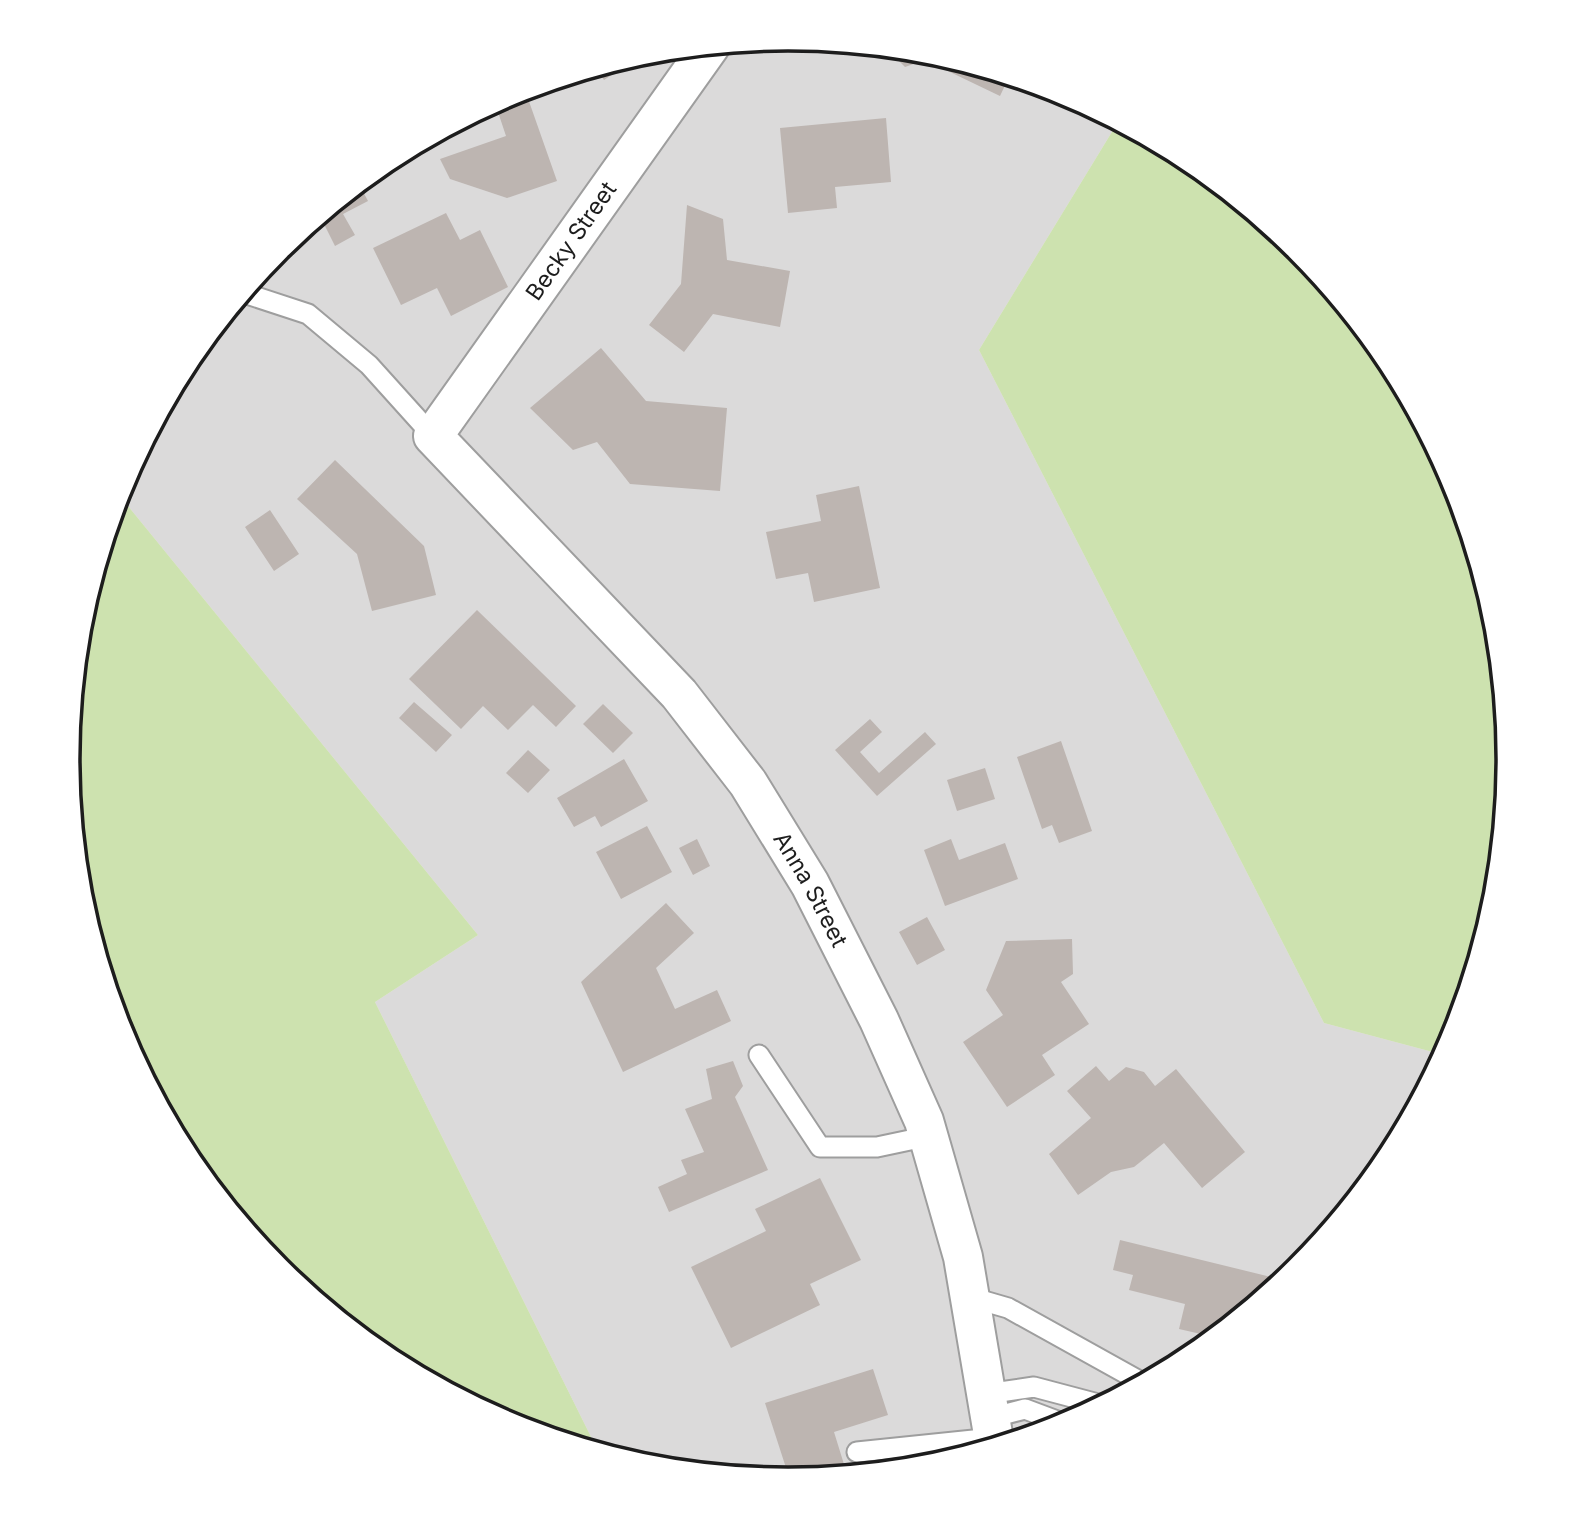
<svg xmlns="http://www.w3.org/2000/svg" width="1577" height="1518" font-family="Inter,sans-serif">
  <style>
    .residential { fill: #dbdada }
    .grass { fill: #cde2af }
    .building { fill: #bdb5b1 }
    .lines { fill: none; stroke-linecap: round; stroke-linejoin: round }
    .service-casing { stroke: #9e9e9e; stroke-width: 23 }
    .minor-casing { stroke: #9e9e9e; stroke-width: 42 }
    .service { stroke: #fff; stroke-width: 19 }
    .minor { stroke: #fff; stroke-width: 38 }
    .labels { text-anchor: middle; stroke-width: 6; stroke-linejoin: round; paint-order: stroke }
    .street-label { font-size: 23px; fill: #1d1d1d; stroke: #fff }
    .rim { fill: none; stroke: #1d1d1d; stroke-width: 3.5 }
  </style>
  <rect width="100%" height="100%" fill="#ede9e4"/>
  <!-- residential -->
  <path class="residential" d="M789,39L929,52L1065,94L1118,122L979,350L1324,1023L1444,1055L1387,1160L1298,1269L1188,1358L1064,1425L929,1466L789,1479L648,1466L598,1451L375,1002L478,935L119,495L123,483L190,358L279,249L389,160L513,93L648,52Z"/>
  <!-- grass -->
  <path class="grass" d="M1118,122L1189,160L1298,250L1388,359L1454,484L1495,619L1509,759L1495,900L1454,1035L1444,1055L1324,1023L979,350Z
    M119,495L478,935L375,1002L598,1451L512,1424L388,1358L279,1268L189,1159L123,1034L82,899L68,759L82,618Z"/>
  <!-- building -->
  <path class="building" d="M886,48L929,52L1009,77L1000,96L925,60L905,67Z
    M643,54L604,80L596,68Z
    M525,90L557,181L507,198L450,179L440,159L506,136L495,103Z
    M886,118L891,182L835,187L837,208L788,213L780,128Z
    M359,184L368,201L343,214L355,235L335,246L320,216Z
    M687,205L723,219L727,260L790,271L780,327L713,314L684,352L649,325L681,284Z
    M446,213L460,240L480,230L508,287L451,316L437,288L401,305L373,248Z
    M601,348L646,401L727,408L720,491L630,484L597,442L573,450L530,408Z
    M335,460L424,546L436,595L372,611L357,554L297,499Z
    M859,486L880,588L814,602L808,573L776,579L766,532L821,521L816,495Z
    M270,510L299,554L274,571L245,527Z
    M477,610L576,706L556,727L533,705L508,730L483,706L461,729L409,679Z
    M414,702L452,735L436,752L399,718Z
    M603,704L633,733L613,753L583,724Z
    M870,719L882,732L860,752L879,773L925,732L936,744L877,796L835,750Z
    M1061,741L1092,831L1059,843L1052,825L1042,829L1017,757Z
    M528,750L550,770L528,793L506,773Z
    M624,759L648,801L601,827L595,816L574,827L557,798Z
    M985,768L995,799L957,811L947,780Z
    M647,826L672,872L621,899L596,852Z
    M697,839L710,866L693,875L679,848Z
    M951,839L959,860L1005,843L1018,879L945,906L924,850Z
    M666,903L694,933L656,968L675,1009L717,990L731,1021L623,1072L581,982Z
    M927,917L945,950L917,965L899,932Z
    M1072,939L1073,974L1061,982L1089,1024L1042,1055L1055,1075L1007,1107L963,1042L1003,1015L986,990L1006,941Z
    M733,1061L743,1086L735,1097L768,1170L669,1212L658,1187L687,1174L681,1160L704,1152L685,1109L712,1099L706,1069Z
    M1096,1066L1109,1081L1126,1067L1144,1072L1155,1086L1176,1069L1245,1152L1202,1188L1164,1143L1134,1167L1111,1172L1078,1195L1049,1154L1091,1118L1067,1091Z
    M820,1178L861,1260L810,1284L820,1305L731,1348L691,1267L766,1231L755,1209Z
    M1120,1240L1271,1277L1267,1294L1214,1337L1179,1329L1185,1304L1129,1290L1133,1275L1113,1270Z
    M1305,1257L1298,1269L1290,1275L1287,1273Z
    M873,1369L888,1415L834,1432L847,1474L812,1477L808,1467L788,1474L765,1403Z"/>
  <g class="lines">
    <!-- service casing -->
    <g class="service-casing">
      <path id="service" d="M244,293L308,314L369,365L433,436
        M759,1055L820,1147H877L929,1136
        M970,1297L1008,1308L1143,1383
        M986,1394L1034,1387L1102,1405
        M990,1418L1025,1409L1065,1424
        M857,1452L993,1438"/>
    </g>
    <!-- minor casing -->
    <g class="minor-casing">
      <g id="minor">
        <path id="s1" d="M710,46L433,436L679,694L748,783L810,884L879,1020L924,1121L963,1257L995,1446"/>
      </g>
    </g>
    <!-- service -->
    <use href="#service" class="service"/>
    <!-- minor -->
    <use href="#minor" class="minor"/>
  </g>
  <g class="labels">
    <!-- street labels -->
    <g class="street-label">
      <text transform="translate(571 241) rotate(-55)" y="8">Becky Street</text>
      <text dy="8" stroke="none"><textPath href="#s1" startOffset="1071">Anna Street</textPath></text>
    </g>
  </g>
  <!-- crop -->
  <path d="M0 0H1577V1518H0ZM80 759a708 708 0 1 1 1416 0a708 708 0 1 1-1416 0Z" fill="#fff" fill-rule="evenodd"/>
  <path class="rim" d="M80 759a708 708 0 1 1 1416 0a708 708 0 1 1-1416 0Z"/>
</svg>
